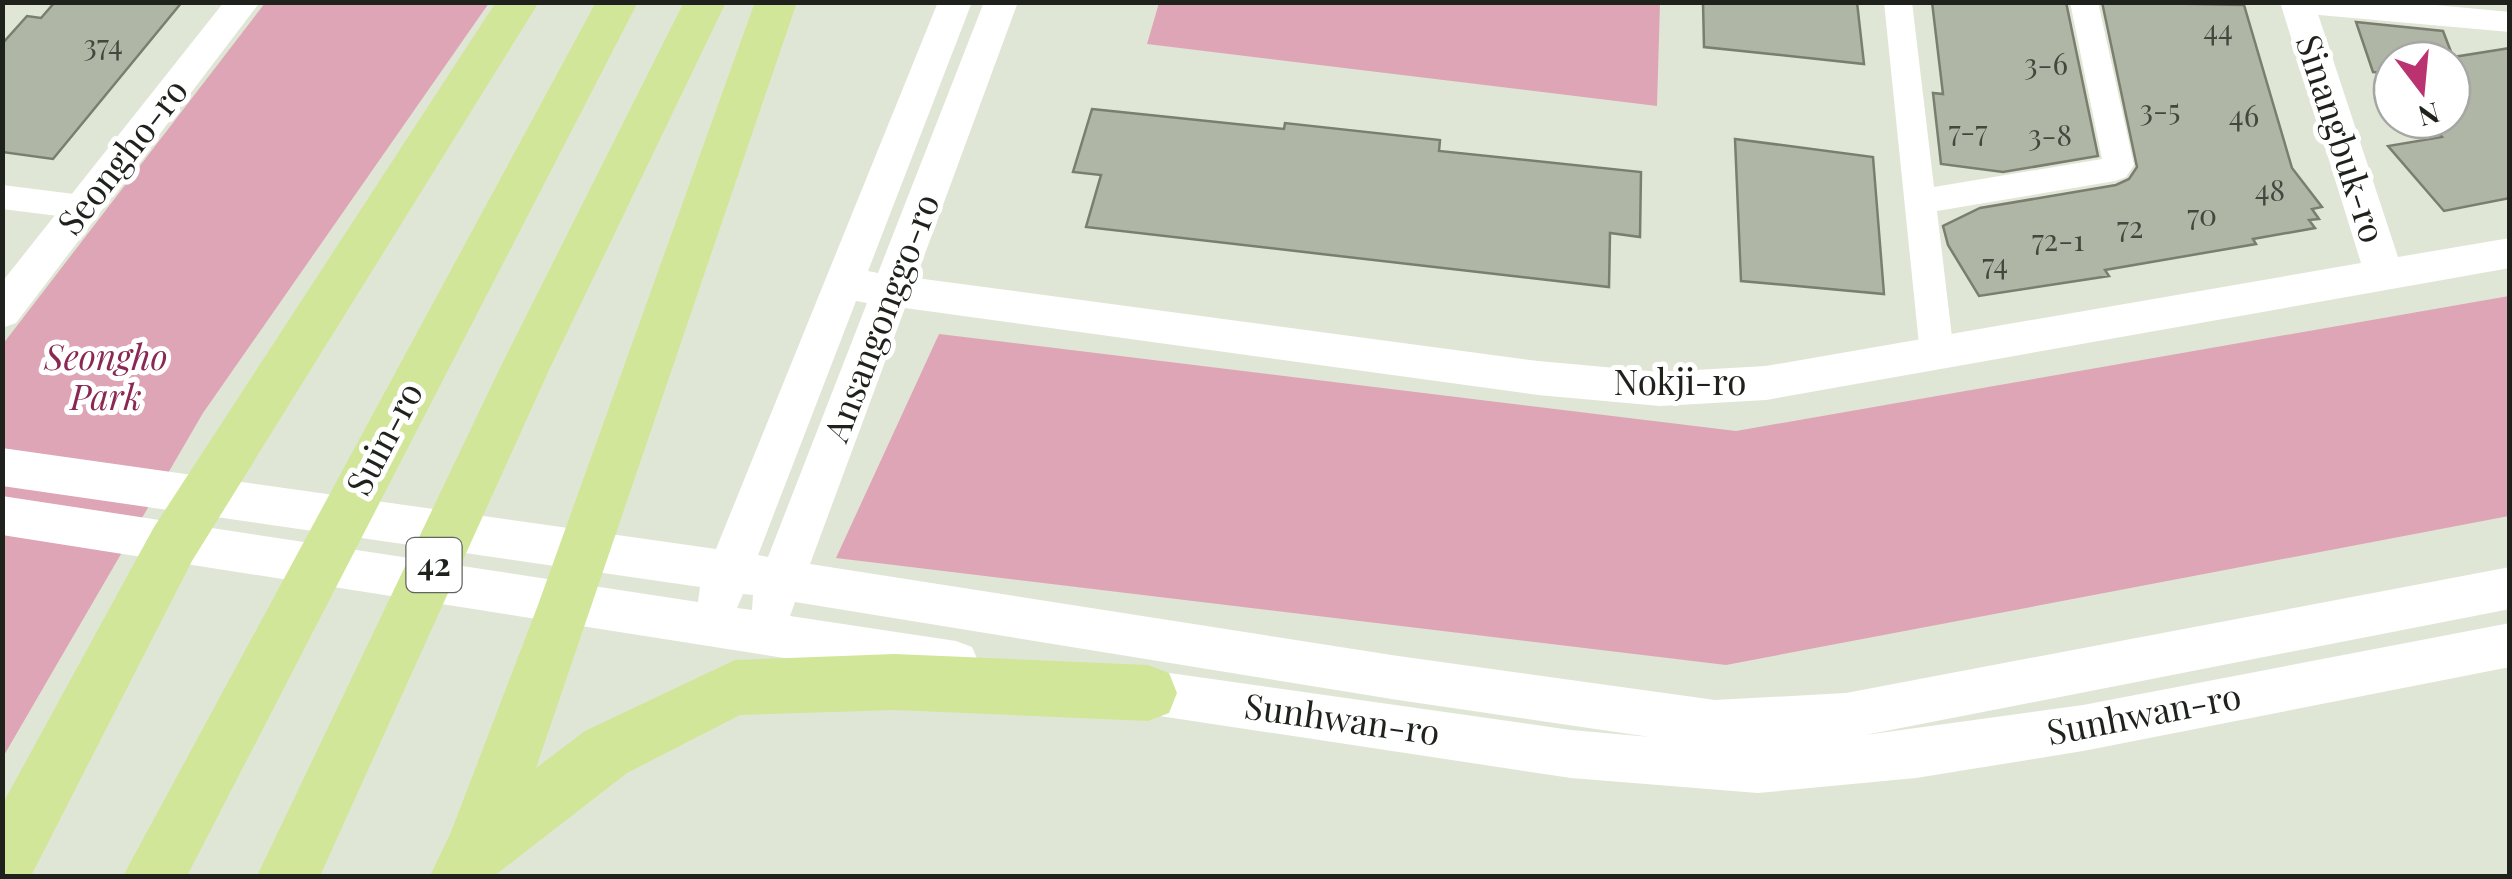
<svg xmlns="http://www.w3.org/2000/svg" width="2512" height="879" font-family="'Playfair Display',serif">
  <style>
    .green { fill: #dea5b7 }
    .building { fill: #b0b6a6; stroke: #797e6f; stroke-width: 2.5 }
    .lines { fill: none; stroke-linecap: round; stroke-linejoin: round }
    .minor { fill: #fff; fill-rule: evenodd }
    .tertiary { fill: #fff; fill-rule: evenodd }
    .primary { fill: #d1e698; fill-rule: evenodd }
    .labels { text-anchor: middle; stroke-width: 10; stroke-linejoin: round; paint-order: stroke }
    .number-label { font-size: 30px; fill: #43473e }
    .shield { fill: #fff; stroke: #626460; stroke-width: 2.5 }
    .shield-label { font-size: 32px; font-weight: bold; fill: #1f221c }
    .street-label { font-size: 35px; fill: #1f221c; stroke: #fff }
    .park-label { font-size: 35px; font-style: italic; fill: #8a2853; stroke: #fff }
  </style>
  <rect width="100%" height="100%" fill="#e0e6d5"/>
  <!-- green -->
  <path class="green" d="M265,3H489L203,413L3,757V344Z
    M1159,3H1660L1657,106L1147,44Z
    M2509,296V516L1726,665L836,558L939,334L1736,431Z"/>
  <!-- building -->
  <path class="building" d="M55,2H182L53,159L2,152V44L27,16L41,18Z
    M1703,2H1857L1864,64L1704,47Z
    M1932,2H2066L2098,156L2003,172L1941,164L1933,93L1943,94Z
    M2102,2L2244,5L2292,168L2322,207L2312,209L2319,219L2309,220L2315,228L2253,239L2256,244L2105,270L2109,276L1979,296L1948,245L1943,226L1980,208L2116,185L2129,179L2137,167Z
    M2356,22L2443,31L2453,57L2510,48V198L2444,211L2388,146L2442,137L2427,120H2452V60H2392V81L2385,73L2373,72Z
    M1092,109L1284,129L1285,123L1440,140L1439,151L1641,172L1640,237L1610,233L1609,287L1086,227L1101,175L1073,172Z
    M1735,139L1873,157L1884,294L1741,281Z"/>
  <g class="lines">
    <!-- minor -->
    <path class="minor" d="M1884,2H1912L1934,187L2102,159L2070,2H2098L2134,165L2126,177L2115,181L1937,211L1954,354L1949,364L1937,368L1925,364L1920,354Z
      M2283,2H2403L2510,12V32L2297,13L2287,10Z
      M2,185L82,195L93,198L98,207L93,216L82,219L2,209Z"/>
    <!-- tertiary -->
    <path class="tertiary" d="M224,2H260L16,323L2,328V282Z
      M938,2H972L868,271L878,273L984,2H1018L916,278L1538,361L1660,372L1766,366L2361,263L2280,2H2314L2398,257L2510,238V268L1766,400L1660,406L1538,395L905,308L810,564L1398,656L1715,700L1846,693L2510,567V609L1865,735L2083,705L2510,623V667L2083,751L1916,778L1758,793L1571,778L1120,710L1103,704L1096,688L1103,672L1120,666L1571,730L1650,737L1398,700L795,602L790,616L956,641L972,647L979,663L972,679L956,685L2,535V496L698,602L700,587L2,486V448L716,549ZM856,301L867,303L768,557L758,555ZM743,594L753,595L752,610L737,608Z"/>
    <!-- primary -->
    <path class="primary" d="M496,2H539L192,561L31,876H2V805L154,527Z
      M596,2H638L187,876H123Z
      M684,2H726L549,370L320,876H257L499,370Z
      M755,2H797L536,768L585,731L735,660L895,654L1148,665L1169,673L1177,693L1169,713L1148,721L895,710L740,715L627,773L494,876H430L451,832L538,605Z"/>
  </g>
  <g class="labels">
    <!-- number labels -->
    <g class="number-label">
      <text x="2218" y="41">44</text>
      <text x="103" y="56">374</text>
      <text x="2046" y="75">3-6</text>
      <text x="2160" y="121">3-5</text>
      <text x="2244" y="127">46</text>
      <text x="1968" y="142">7-7</text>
      <text x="2050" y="146">3-8</text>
      <text x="2270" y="201">48</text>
      <text x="2202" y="226">70</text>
      <text x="2130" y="238">72</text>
      <text x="2058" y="251">72-1</text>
      <text x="1995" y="275">74</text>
    </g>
    <!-- shield labels -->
    <rect class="shield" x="406.5" y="538" width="55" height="54" rx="8"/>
    <g class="shield-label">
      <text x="434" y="576">42</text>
    </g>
    <!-- street labels -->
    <g class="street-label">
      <text transform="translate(2340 139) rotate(72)" y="12">Sinangbuk-ro</text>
      <text transform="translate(123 157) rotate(-52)" y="12">Seongho-ro</text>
      <text transform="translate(882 318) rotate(-69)" y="12">Ansangonggo-ro</text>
      <text x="1680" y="395">Nokji-ro</text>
      <text transform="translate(385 439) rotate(-62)" y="12">Suin-ro</text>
      <text transform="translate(2144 715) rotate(-11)" y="12">Sunhwan-ro</text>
      <text transform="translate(1342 720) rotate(8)" y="12">Sunhwan-ro</text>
    </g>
    <!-- park labels -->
    <g class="park-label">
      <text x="106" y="370">Seongho<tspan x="106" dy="40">Park</tspan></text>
    </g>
  </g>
  <!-- border -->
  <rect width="2512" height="879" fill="none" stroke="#1f221c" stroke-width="10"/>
  <!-- north arrow -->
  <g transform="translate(2422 90) rotate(164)"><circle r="48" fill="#ffffff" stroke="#a5a7a4" stroke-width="2.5"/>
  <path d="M0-8L18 38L0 25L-18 38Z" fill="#bb3270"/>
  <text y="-15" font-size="28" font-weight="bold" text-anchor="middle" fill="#1f221c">N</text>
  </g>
</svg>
